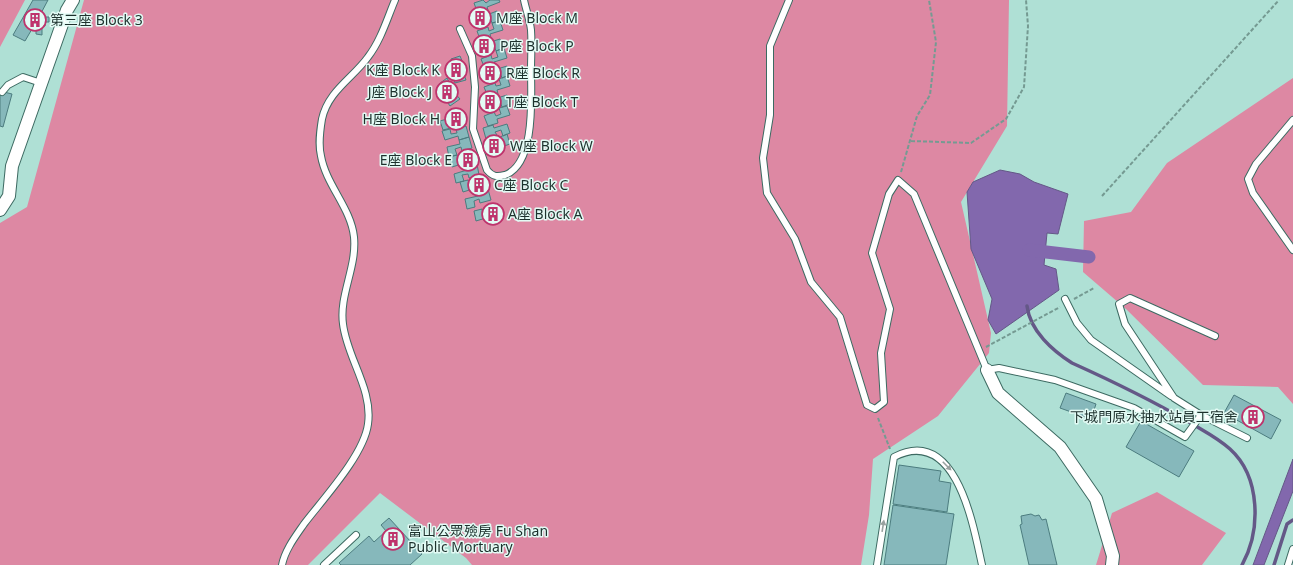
<svg xmlns="http://www.w3.org/2000/svg" width="1293" height="565" font-family="'Noto Sans','Noto Sans TC',sans-serif">
  <style>
    .forest { fill: #dd88a3 }
    .water { fill: #8268ad; stroke: #645887 }
    .lines { fill: none; stroke-linecap: round; stroke-linejoin: round }
    .stream { stroke: #645887; stroke-width: 3.5 }
    .canal { stroke: #8268ad; stroke-width: 13 }
    .building { fill: #86b8bb; stroke: #4c7c7f }
    .lane-casing { stroke: #3d6a62; stroke-width: 8 }
    .street-casing { stroke: #3d6a62; stroke-width: 14 }
    .path { stroke: #759a92; stroke-width: 2; stroke-dasharray: 4 2; stroke-linecap: butt }
    .lane { stroke: #fff; stroke-width: 6 }
    .street { stroke: #fff; stroke-width: 12 }
    .oneway { fill: #99a2a0 }
    .labels { text-anchor: middle; stroke-width: 3; stroke-linejoin: round; paint-order: stroke }
    .poi-label { font-size: 14px; fill: #1d312d; stroke: #e3fbf5; text-anchor: start }
  </style>
  <rect width="100%" height="100%" fill="#afe0d5"/>
  <!-- forest -->
  <path class="forest" d="M0,0H25L0,47Z
    M84,0H1009L1007,126L961,202L991,333L989,353L938,416L873,459L869,515L861,565H472L466,558L380,493L308,565H0V223L27,207Z
    M1293,78V404L1278,387L1203,385L1126,309L1083,272L1084,221L1131,212L1167,163Z
    M1157,492L1226,533L1202,565H1096L1112,513Z"/>
  <!-- water -->
  <path class="water" d="M1000,170L1020,174L1034,182L1068,194L1058,234L1047,233L1044,265L1056,269L1059,290L996,334L988,320L992,299L971,249L967,192L973,182Z
    M1293,459V491L1264,565H1253Z"/>
  <g class="lines">
    <!-- stream -->
    <path class="stream" d="M1027,306C1030,331 1053,351 1072,363C1112,381 1151,400 1189,422C1202,430 1218,438 1230,449C1261,477 1261,531 1242,565
      M1274,565L1287,524L1293,520"/>
    <!-- canal -->
    <path class="canal" d="M1029,250L1089,257"/>
  </g>
  <!-- building -->
  <path class="building" d="M33,0H48L39,17H49V22H45V26H42V35L36,34V29H32L25,41L13,35Z
    M483,0L486,3L490,0H499L500,2L487,7L488,10L478,14L474,3Z
    M497,11L500,21L492,23L490,17L485,19L486,23L476,26L472,16L483,12L484,16Z
    M500,21L503,30L490,34L491,38L481,42L477,31L488,27L489,31L494,29L492,23Z
    M500,39L504,48L496,51L494,45L489,47L490,51L479,54L476,43L486,40L487,43Z
    M504,48L507,58L494,62L495,66L485,69L481,59L491,55L492,59L498,57L496,51Z
    M460,56L463,63L457,65L459,70L462,69L466,80L455,83L451,73L455,72L451,59Z
    M507,66L510,75L502,78L500,72L495,74L496,77L486,81L482,70L493,67L494,70Z
    M507,76L510,86L497,90L498,94L488,97L484,87L495,83L496,86L501,85L499,79Z
    M447,78L451,85L447,88L450,93L453,91L460,99L450,106L444,97L447,95L439,84Z
    M0,91L12,94L3,127L0,126Z
    M507,95L510,104L502,107L500,101L495,103L496,107L486,110L482,99L493,96L494,99Z
    M507,106L510,115L497,119L498,123L488,126L484,116L494,112L496,116L501,114L499,108Z
    M463,111L466,122L455,125L454,121L449,122L451,128L443,130L440,121L454,117L453,114Z
    M507,124L510,133L503,136L501,130L495,132L497,135L486,139L483,128L493,125L494,128Z
    M466,126L469,137L459,140L458,136L445,140L442,131L450,129L451,134L457,133L456,129Z
    M507,134L510,144L498,148L499,152L488,155L485,144L495,141L496,144L501,143L500,137Z
    M469,137L472,148L462,151L461,147L455,149L457,155L449,157L447,147L460,144L459,140Z
    M474,153L477,164L466,167L465,163L452,167L449,157L457,155L458,161L464,159L463,156Z
    M477,164L479,175L469,178L468,174L462,175L464,181L456,183L454,174L467,170L466,167Z
    M485,178L488,189L477,192L476,188L463,192L460,182L468,180L470,186L475,185L474,181Z
    M488,189L491,200L480,203L479,199L474,201L475,207L467,209L465,199L478,196L477,192Z
    M498,207L501,218L490,221L489,217L476,221L474,211L482,209L483,215L489,213L488,210Z
    M1066,393L1096,404L1091,419L1060,408Z
    M1234,395L1281,420L1271,439L1224,413Z
    M1141,421L1194,451L1179,477L1126,447Z
    M899,465L941,471L939,481L951,483L947,512L893,504Z
    M893,505L954,514L946,565H884Z
    M1031,514L1035,516L1039,515L1042,520L1046,519L1057,565H1029L1020,525L1022,524L1021,516Z
    M389,518L422,554L410,565H341L339,563L369,536L374,542L386,531L381,525Z"/>
  <g class="lines">
    <!-- lane casing -->
    <g class="lane-casing">
      <path id="lane" d="M789,0L770,46V115L763,158L767,193L795,239L811,282L840,317L867,405L875,409L884,402L881,353L890,309L872,253L889,194L898,180L914,194L987,370L999,368L1055,380L1134,408L1185,437L1201,415
        M460,29L472,56L475,87L473,129L487,170C493,177 497,177 505,175C536,164 531,96 531,70C531,57 532,43 531,30C530,20 526,10 524,0
        M2,92L8,85L23,77L41,83
        M1293,120L1256,164L1248,179L1253,193L1293,250
        M1065,299L1077,323L1091,340L1171,396
        M1215,336L1130,298L1119,304L1125,324L1174,398L1201,415L1247,438
        M282,565C285,550 295,537 304,524C323,499 364,455 368,424C373,389 347,358 343,324C339,295 357,267 354,237C351,208 326,185 321,156C318,144 320,131 322,119C328,91 353,78 368,57C381,40 387,19 395,0
        M324,565L356,535
        M877,565L894,457C956,425 973,524 982,565
        M1288,565L1293,549"/>
    </g>
    <!-- street casing -->
    <g class="street-casing">
      <path id="street" d="M0,210L9,196L12,166L67,10L73,0
        M987,370L998,393L1060,447L1096,499L1113,556L1112,565"/>
    </g>
    <!-- path -->
    <path class="path" d="M911,141L971,143L1006,119L1024,87L1028,26L1026,0
      M901,172L917,116L930,95L936,42L929,0
      M1102,196L1279,0
      M1074,299L1094,288
      M986,347L1060,307
      M878,418L890,449"/>
    <!-- lane -->
    <use href="#lane" class="lane"/>
    <!-- street -->
    <use href="#street" class="street"/>
  </g>
  <!-- one-way arrows -->
  <defs><path id="oneway-solid" d="M-6-.8H1V-3.2L6.5 0L1 3.2V.8H-6Z"/></defs>
  <g class="oneway">
    <use href="#oneway-solid" transform="translate(947 466) rotate(45)"/>
    <use href="#oneway-solid" transform="translate(883 526) rotate(-81)"/>
  </g>
  <!-- icons -->
  <defs>
    <g id="building-ring" transform="scale(1.15)"><circle r="9.5" fill="#e3fbf5" stroke="#be336c" stroke-width="1.5"/><path d="M-4-6H4V6H1V3H-1V6H-4ZM-2.5-4.3h1.7v1.8h-1.7ZM.8-4.3h1.7v1.8H.8ZM-2.5-1h1.7V.8h-1.7ZM.8-1h1.7V.8H.8Z" fill="#be336c"/></g>
  </defs>
  <g fill-rule="evenodd">
    <use href="#building-ring" x="480" y="18"/>
    <use href="#building-ring" x="35" y="20"/>
    <use href="#building-ring" x="484" y="46"/>
    <use href="#building-ring" x="456" y="70"/>
    <use href="#building-ring" x="490" y="73"/>
    <use href="#building-ring" x="447" y="92"/>
    <use href="#building-ring" x="490" y="102"/>
    <use href="#building-ring" x="456" y="119"/>
    <use href="#building-ring" x="494" y="146"/>
    <use href="#building-ring" x="468" y="160"/>
    <use href="#building-ring" x="479" y="185"/>
    <use href="#building-ring" x="493" y="214"/>
    <use href="#building-ring" x="1253" y="417"/>
    <use href="#building-ring" x="393" y="539"/>
  </g>
  <g class="labels">
    <!-- poi labels -->
    <g class="poi-label">
      <text x="496" y="23">M座 Block M</text>
      <text x="50" y="25">第三座 Block 3</text>
      <text x="500" y="51">P座 Block P</text>
      <text x="440" y="75" text-anchor="end">K座 Block K</text>
      <text x="506" y="78">R座 Block R</text>
      <text x="432" y="97" text-anchor="end">J座 Block J</text>
      <text x="506" y="107">T座 Block T</text>
      <text x="440" y="124" text-anchor="end">H座 Block H</text>
      <text x="510" y="151">W座 Block W</text>
      <text x="452" y="165" text-anchor="end">E座 Block E</text>
      <text x="494" y="190">C座 Block C</text>
      <text x="508" y="219">A座 Block A</text>
      <text x="1238" y="422" text-anchor="end">下城門原水抽水站員工宿舍</text>
      <text x="408" y="536">富山公眾殮房 Fu Shan<tspan x="408" dy="16">Public Mortuary</tspan></text>
    </g>
  </g>
</svg>
